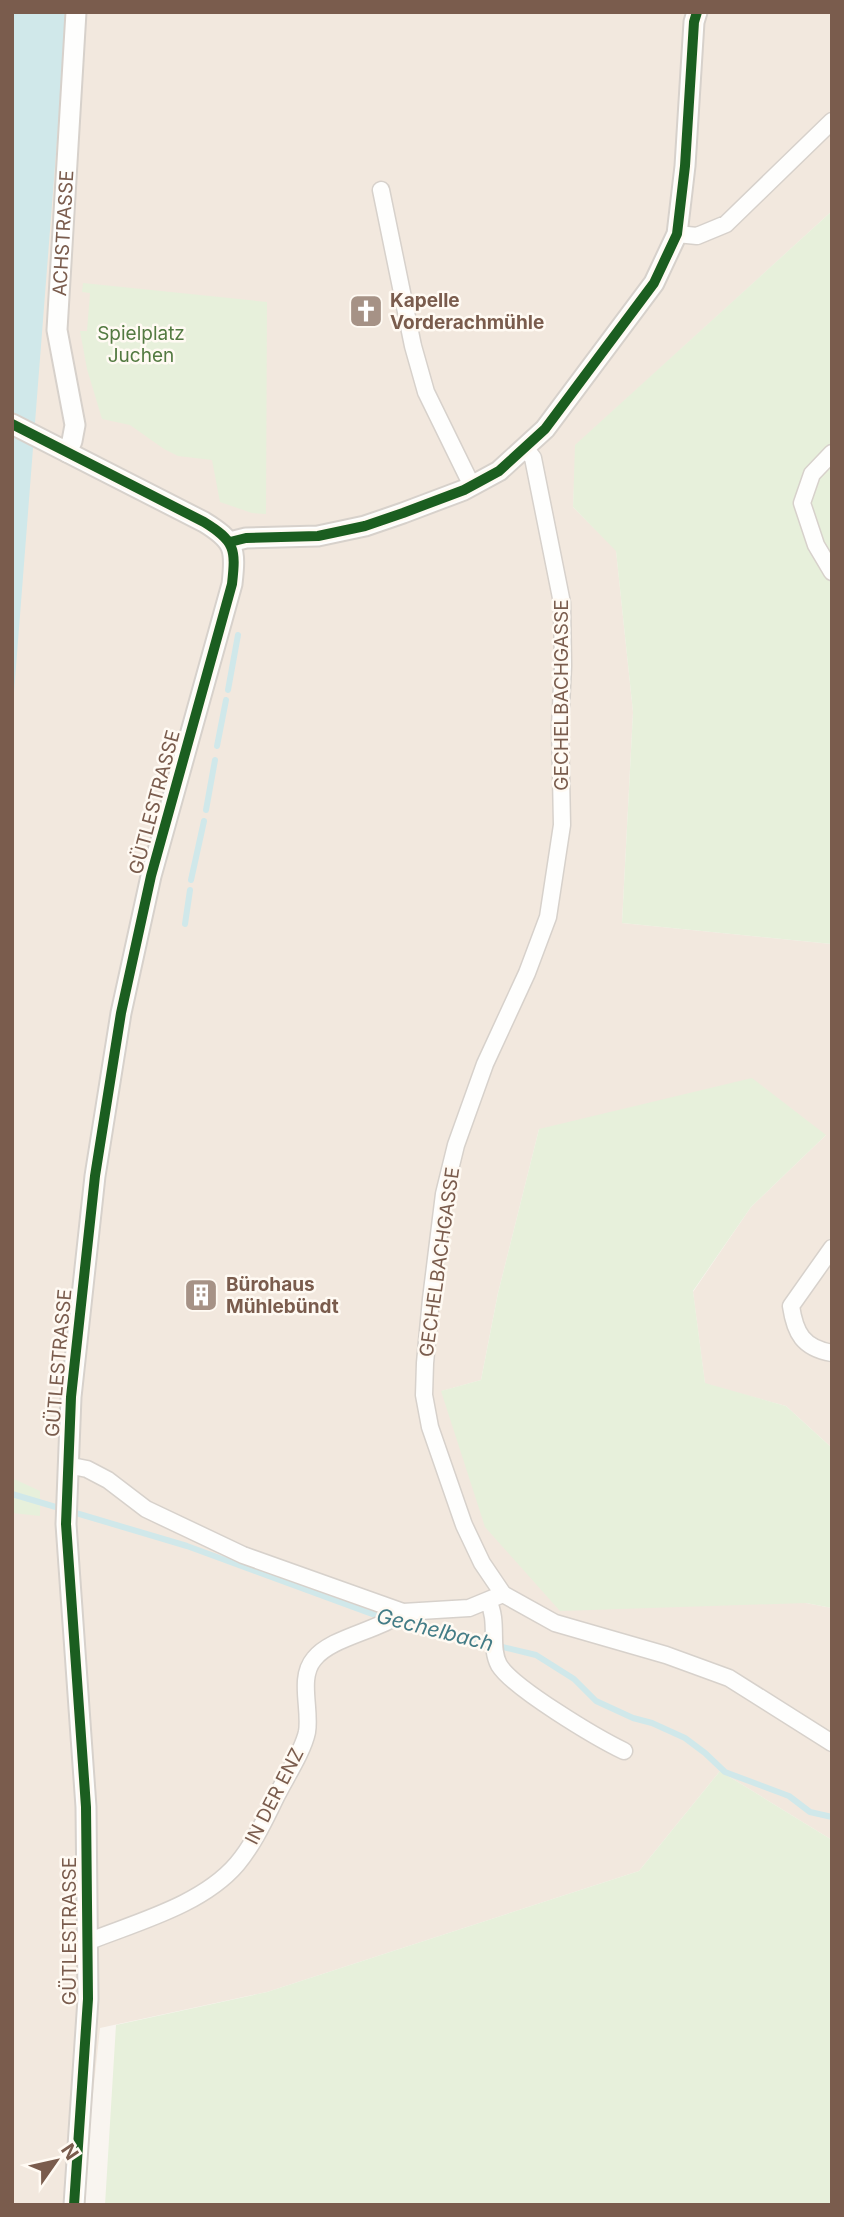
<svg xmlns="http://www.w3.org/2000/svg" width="844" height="2217" font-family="Inter,sans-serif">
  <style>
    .residential { fill: #f2e8de }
    .green { fill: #e7f0db }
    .water { fill: #d0e8ea }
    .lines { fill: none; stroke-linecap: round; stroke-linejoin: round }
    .stream { stroke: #d0e8ea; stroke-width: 6 }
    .minor-casing { stroke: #d7d1cb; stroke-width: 19 }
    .tertiary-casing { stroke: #d7d1cb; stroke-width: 23 }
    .minor { stroke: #fefefd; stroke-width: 16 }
    .tertiary { stroke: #fefefd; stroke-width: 19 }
    .cycleway-casing { stroke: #fffaf3; stroke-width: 15 }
    .cycleway { stroke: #1b5e20; stroke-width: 10 }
    .labels { text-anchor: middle; stroke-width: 5; stroke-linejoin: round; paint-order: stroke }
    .street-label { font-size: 19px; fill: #7a5c4d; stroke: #fffaf3 }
    .poi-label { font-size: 19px; font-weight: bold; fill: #7a5c4d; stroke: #fffaf3; text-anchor: start }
    .park-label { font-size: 19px; fill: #537a41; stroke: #fffaf3 }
    .water-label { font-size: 21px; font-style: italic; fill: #437c86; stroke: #fffaf3 }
  </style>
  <rect width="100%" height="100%" fill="#f9f5f0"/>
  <!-- residential -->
  <path class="residential" d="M12,12H832V211L576,445L573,507L616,550L633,712L622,923L832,944V1448L786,1406L705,1384L693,1292L751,1207L826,1135L539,1129L498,1293L481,1380L442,1391L806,1603L832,1608V1840L720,1771L639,1871L267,1992L100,2028L81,2205H12Z"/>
  <!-- green -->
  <path class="green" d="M832,211V944L622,923L633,712L616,551L573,507L575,445Z
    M83,283L267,302L266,514L252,513L220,502L212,460L178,456L164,449L130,425L102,419L87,369L80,331H87L90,293L82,292Z
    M752,1078L826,1135L751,1207L693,1291L705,1383L786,1406L832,1448V1608L806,1603L560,1611L485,1527L441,1391L481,1380L498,1293L539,1129Z
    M12,1478L40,1491V1516L12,1513Z
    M720,1771L832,1840V2205H105L116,2025L267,1992L639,1871Z"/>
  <!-- water -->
  <path class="water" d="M12,12H67L12,718Z"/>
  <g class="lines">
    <!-- stream -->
    <path class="stream" d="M228,690L238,635
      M217,746L226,700
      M206,810L215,760
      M191,880L204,821
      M185,924L190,890
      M12,1494L187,1546L383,1618L536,1655L574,1679L596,1701L633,1718L652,1723L685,1738L705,1753L725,1772L789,1796L810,1812L832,1817"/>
    <!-- minor casing -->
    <g class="minor-casing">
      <path id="minor" d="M381,190L413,346L426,392L472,486
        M677,234L697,236L726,224L832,121
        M526,449L533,458L562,603L563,666L560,726L562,825L548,917L527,973L485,1064L456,1145L444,1194L431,1299L425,1363L424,1395L430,1427L464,1525L482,1563L503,1594L555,1623L666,1655L729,1678L832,1743
        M832,453L812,474L802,503L816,545L832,572
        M832,1248L791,1306C795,1333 803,1348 832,1353
        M67,1465L87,1469L108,1480L146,1509L243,1555L403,1612L469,1608L503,1594
        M488,1601C499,1621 489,1647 499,1665C513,1688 597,1738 624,1751
        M87,1942C137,1922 202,1905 237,1864C254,1844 266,1817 277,1795C286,1777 303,1751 307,1732C311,1709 298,1678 314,1659C331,1637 379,1631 403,1612"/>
    </g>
    <!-- tertiary casing -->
    <g class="tertiary-casing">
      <g id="tertiary">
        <path d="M12,424L204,522C235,541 236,549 232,584L151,876L121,1013L95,1176L71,1397L66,1524L86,1807L88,1999L74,2205"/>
        <path id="s1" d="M67,452L72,441L75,425L57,330L76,12"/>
        <path d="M230,542L246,538L318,536L365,526L403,513L464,490L499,471L545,429L654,283L677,234L685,166L694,22L697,12"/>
      </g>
    </g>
    <!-- minor -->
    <use href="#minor" class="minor"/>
    <!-- tertiary -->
    <use href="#tertiary" class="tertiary"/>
    <!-- cycleway casing -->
    <g class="cycleway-casing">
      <path id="cycleway" d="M12,424L204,522C235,541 236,549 232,584L151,876L121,1013L95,1176L71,1397L66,1524L86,1807L88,1999L74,2205
        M230,542L246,538L318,536L365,526L403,513L464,490L499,471L545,429L654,283L677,234L685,166L694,22L697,12"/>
    </g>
    <!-- cycleway -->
    <use href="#cycleway" class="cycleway"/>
  </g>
  <!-- icons -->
  <defs>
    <g id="church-square" transform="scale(1.75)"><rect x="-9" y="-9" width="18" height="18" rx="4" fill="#a69286" stroke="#fffaf3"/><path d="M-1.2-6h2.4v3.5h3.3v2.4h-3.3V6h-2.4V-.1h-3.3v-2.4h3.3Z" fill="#fff"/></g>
    <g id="building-square" transform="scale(1.75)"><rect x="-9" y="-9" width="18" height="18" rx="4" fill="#a69286" stroke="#fffaf3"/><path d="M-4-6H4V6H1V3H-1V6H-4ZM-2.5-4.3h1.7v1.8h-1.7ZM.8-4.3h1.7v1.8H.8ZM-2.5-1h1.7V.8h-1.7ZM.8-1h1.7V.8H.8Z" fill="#fff"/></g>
  </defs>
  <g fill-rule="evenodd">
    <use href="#church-square" x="366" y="311"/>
    <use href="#building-square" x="201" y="1295"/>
  </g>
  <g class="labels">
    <!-- street labels -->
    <g class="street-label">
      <text dy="7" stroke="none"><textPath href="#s1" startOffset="222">ACHSTRASSE</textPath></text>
      <text transform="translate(561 695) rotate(-90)" y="7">GECHELBACHGASSE</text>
      <text transform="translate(154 802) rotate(-75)" y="7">GÜTLESTRASSE</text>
      <text transform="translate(439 1262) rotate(-82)" y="7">GECHELBACHGASSE</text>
      <text transform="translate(58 1363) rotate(-85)" y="7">GÜTLESTRASSE</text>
      <text transform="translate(274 1796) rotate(-63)" y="7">IN DER ENZ</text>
      <text transform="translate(69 1931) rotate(-90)" y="7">GÜTLESTRASSE</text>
    </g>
    <!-- poi labels -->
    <g class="poi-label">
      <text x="390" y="307">Kapelle<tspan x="390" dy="22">Vorderachmühle</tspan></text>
      <text x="226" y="1291">Bürohaus<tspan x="226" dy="22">Mühlebündt</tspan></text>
    </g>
    <!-- park labels -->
    <g class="park-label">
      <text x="141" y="340">Spielplatz<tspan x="141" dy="22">Juchen</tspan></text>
    </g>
    <!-- water labels -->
    <g class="water-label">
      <text transform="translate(435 1630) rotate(14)" y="7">Gechelbach</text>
    </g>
  </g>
  <!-- border -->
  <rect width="844" height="2217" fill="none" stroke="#7a5c4d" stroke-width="28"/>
  <!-- north arrow -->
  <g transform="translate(56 2161) rotate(56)" stroke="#fffaf3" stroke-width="5" paint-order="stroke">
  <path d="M0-5L12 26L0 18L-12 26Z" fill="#7a5c4d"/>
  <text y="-10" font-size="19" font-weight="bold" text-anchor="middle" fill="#7a5c4d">N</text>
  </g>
</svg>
